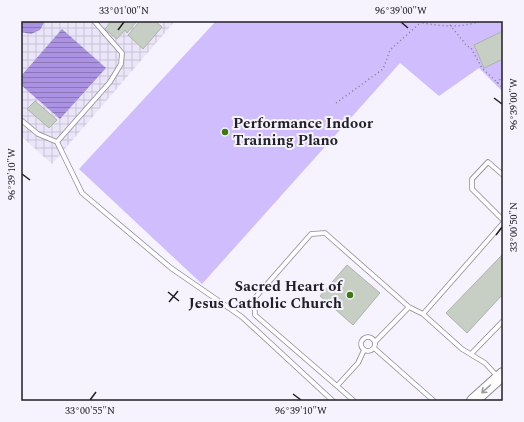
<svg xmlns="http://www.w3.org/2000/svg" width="524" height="422" font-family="Spectral,serif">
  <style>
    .industrial { fill: url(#industrial-grid) }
    .green { fill: #d0bdfd }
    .water { fill: url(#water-rules) }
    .building { fill: #c7cec4; stroke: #adb4aa }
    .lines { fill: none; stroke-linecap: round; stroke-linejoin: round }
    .service-casing { stroke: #8c8a94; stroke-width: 5.5 }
    .secondary-casing { stroke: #8c8a94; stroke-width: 14 }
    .path { stroke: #828188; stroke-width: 1.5; stroke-dasharray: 1 3; stroke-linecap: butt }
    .service { stroke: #fff; stroke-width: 4 }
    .secondary { stroke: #fff; stroke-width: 12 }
    .oneway { stroke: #9b9b9c }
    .ticks { fill: none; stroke: #212024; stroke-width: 1.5 }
    .poi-dot { fill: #3d7911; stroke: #f6f3ff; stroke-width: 1.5 }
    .labels { text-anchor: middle; stroke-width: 4; stroke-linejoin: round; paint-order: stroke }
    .poi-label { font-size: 15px; font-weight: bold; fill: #212024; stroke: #f6f3ff; text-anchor: start }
    .neatline { fill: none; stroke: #212024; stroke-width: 1.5 }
    .ticks-label { font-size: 10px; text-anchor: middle; fill: #212024 }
  </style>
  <defs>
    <pattern id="industrial-grid" width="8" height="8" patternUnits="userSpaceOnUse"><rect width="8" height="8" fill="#eae5f8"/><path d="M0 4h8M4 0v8" fill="none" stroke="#c8c4d4"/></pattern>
    <pattern id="water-rules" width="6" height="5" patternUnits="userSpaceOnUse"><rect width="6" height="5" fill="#ab92e3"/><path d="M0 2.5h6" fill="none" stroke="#8b77b8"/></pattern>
  </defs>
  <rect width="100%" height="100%" fill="#f6f3ff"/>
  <!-- industrial -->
  <path class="industrial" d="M21,21H175L52,164L21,136Z"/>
  <!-- green -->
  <path class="green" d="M216,21H503V92L479,68L439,96L400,63L202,284L79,169Z"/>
  <!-- water -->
  <path class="water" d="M21,21H45L40,30L31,34L21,32Z
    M62,29L106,68L60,119L21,85V76Z"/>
  <!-- building -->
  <path class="building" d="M112,21H137L127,33L125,30L117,39L105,29Z
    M140,21H155L162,27L143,49L128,35Z
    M503,31V59L484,68L474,45Z
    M35,101L57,120L49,128L27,109Z
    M503,254V294L467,333L446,313Z
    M347,265L380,293L353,325L320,296Z"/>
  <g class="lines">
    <!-- service casing -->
    <g class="service-casing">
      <path id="service" d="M94,21L122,53L121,64L110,82L57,142L82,193L171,268L242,317L333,401
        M21,120L38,134L57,142
        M503,175L488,162L472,179V189L503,220
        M423,314L503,223
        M361 344a7 7 0 1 1 14 0a7 7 0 1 1-14 0Z
        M375,342L409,307L423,314L462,349L485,363L497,376
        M374,348L434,401
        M471,354L503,321
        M337,386L255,315L254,299L311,234L325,233L409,307
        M354,401L337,386L358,363L364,350"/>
    </g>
    <!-- secondary casing -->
    <g class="secondary-casing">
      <path id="secondary" d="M473,401L503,374"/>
    </g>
    <!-- path -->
    <path class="path" d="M415,21C434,26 461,29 480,21
      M450,25L467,46L471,48L482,68L503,88
      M497,83L503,76
      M336,103L383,69L390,50L420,23"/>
    <!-- service -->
    <use href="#service" class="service"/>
    <!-- secondary -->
    <use href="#secondary" class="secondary"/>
  </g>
  <!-- one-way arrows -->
  <defs><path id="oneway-shaft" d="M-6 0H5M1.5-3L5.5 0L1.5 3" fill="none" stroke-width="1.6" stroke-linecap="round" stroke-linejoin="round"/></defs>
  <use class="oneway" href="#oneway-shaft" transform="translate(486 389) rotate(138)"/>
  <!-- ticks -->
  <path class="ticks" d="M401,22L408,28M118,30L124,22M494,98L502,104M22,174L30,180M496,235L502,227M168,292L179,301M169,302L178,291M293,394L301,400M90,400L96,392"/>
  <!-- markers -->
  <g class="poi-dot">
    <circle cx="225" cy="132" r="4"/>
    <circle cx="350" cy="295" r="4"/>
  </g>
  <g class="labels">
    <!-- poi labels -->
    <g class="poi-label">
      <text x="233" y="128">Performance Indoor<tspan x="233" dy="17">Training Plano</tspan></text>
      <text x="342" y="291" text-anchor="end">Sacred Heart of<tspan x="342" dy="17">Jesus Catholic Church</tspan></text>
    </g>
  </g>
  <!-- border -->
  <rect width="524" height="422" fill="none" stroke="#f6f3ff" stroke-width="44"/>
  <rect x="22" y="22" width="480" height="378" class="neatline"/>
  <g class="ticks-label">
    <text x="124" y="14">33°01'00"N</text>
    <text x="401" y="14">96°39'00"W</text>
    <text transform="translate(513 104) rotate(-90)" y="4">96°39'00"W</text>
    <text transform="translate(11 174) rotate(-90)" y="4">96°39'10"W</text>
    <text transform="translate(513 227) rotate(-90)" y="4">33°00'50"N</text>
    <text x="90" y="414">33°00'55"N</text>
    <text x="301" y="414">96°39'10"W</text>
  </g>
</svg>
